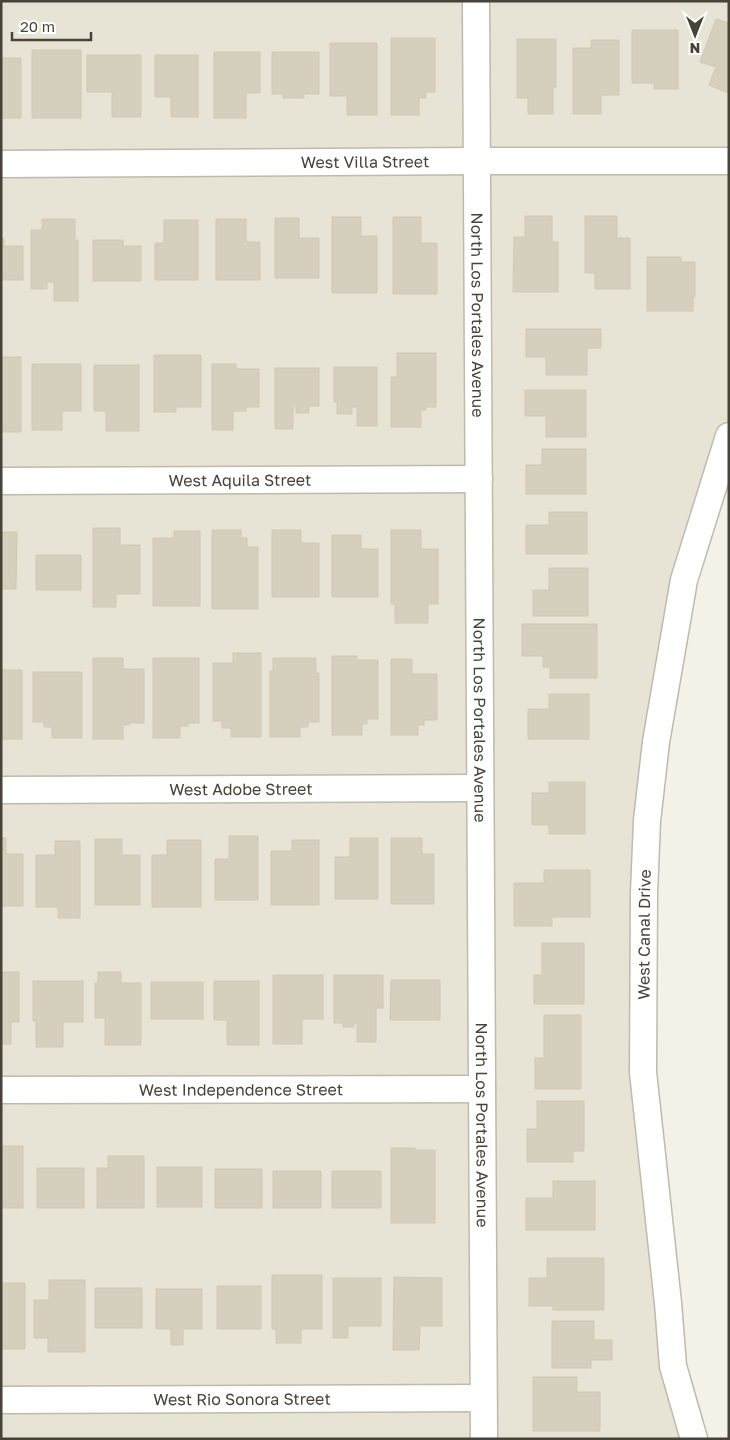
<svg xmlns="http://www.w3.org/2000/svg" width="730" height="1440" font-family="'Golos Text',sans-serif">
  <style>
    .residential { fill: #e7e4d6 }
    .building { fill: #d5cfbd; stroke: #d0c8b1 }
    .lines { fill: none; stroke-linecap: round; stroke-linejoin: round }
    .minor-casing { stroke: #bfbaaa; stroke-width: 29 }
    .minor { stroke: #fff; stroke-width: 26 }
    .labels { text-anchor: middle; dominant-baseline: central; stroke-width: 4; stroke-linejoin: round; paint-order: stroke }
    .street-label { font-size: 16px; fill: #474337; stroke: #fff }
  </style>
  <rect width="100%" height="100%" fill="#f4f2e8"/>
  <!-- residential -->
  <path class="residential" d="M1,1H729V436L656,742L643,1002L694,1439H1Z"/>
  <!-- building -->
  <path class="building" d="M716,19L729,23V93L709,85L716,67L700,62Z
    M632,30H678V89H654V83H632Z
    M391,38H435V92H426V98H419V115H391Z
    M517,39H556V87H553V114H528V98H517Z
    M591,40H619V95H601V114H573V48H591Z
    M330,43H377V115H347V96H330Z
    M32,50H81V118H32Z
    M214,52H260V93H246V118H214Z
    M272,52H319V94H304V98H283V94H272Z
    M87,55H141V117H112V92H87Z
    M155,55H198V117H171V97H155Z
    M1,58H21V118H1Z
    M525,216H552V242H558V292H513L514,237H525Z
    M585,216H617V238H630V289H595V273H585Z
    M332,217H361V236H377V293H332Z
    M393,217H421V243H437V294H393Z
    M275,218H299V238H319V278H275Z
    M42,219H75V240H78V301H54V282H47V289H31V230H42Z
    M216,219H246V242H260V280H216Z
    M164,220H198V280H155V243H164Z
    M1,239H4V246H23V280H1Z
    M93,240H123V246H141V281H93Z
    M647,257H681V262H695V297H693V311H647Z
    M526,329H601V348H587V375H546V357H526Z
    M397,353H436V407H426V410H421V427H391V377H397Z
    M154,355H201V407H176V412H154Z
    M1,357H21V432H1Z
    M32,364H81V411H62V430H32Z
    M212,364H236V369H259V407H246V411H233V430H212Z
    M94,365H139V431H106V411H94Z
    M334,367H377V426H357V407H352V414H337V402H334Z
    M275,368H319V406H309V413H296V406H293V429H275Z
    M525,390H586V437H546V416H525Z
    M542,449H586V494H526V465H542Z
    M549,512H587V554H526V525H549Z
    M93,528H120V545H140V594H116V607H93Z
    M212,530H241V538H247V547H258V609H212Z
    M272,530H301V543H319V597H272Z
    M391,530H421V549H438V604H428V623H395V604H391Z
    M174,531H200V606H153V538H174Z
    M1,532H17L16,589H1Z
    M332,535H361V549H378V597H332Z
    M36,555H81V590H36Z
    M549,568H588V616H533V590H549Z
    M522,624H597V678H550V667H543V656H522Z
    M233,653H261V737H231V728H222V721H213V663H233Z
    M332,656H357V660H378V719H367V724H362V735H332Z
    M93,658H123V669H144V723H129V725H123V739H93Z
    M153,658H199V723H188V726H180V738H153Z
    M273,658H316V673H319V722H308V727H300V737H270V671H273Z
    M391,659H412V674H437V720H424V725H418V735H391Z
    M1,670H22V739H1Z
    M33,672H82V738H52V727H44V722H33Z
    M549,694H589V739H528V709H549Z
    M549,782H585V834H549V825H532V793H549Z
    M229,836H258V900H215V859H229Z
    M1,838H6V854H23V906H1Z
    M350,838H378V899H335V857H350Z
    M391,838H422V854H434V904H391Z
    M95,839H122V855H140V905H95Z
    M167,840H201V907H152V855H167Z
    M292,840H319V905H271V851H292Z
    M55,841H80V918H58V907H36V855H55Z
    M544,870H590V917H552V926H514V883H544Z
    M542,943H584V1004H534V975H542Z
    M1,972H19V1022H11V1044H1Z
    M98,972H121V983H141V1045H105V1018H95V983H98Z
    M273,975H323V1019H302V1044H273Z
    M334,975H383V1008H376V1042H357V1023H354V1027H343V1023H334Z
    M391,980H440V1020H390Z
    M33,981H83V1022H63V1047H36V1021H33Z
    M214,981H259V1045H227V1020H214Z
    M151,982H203V1019H151Z
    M544,1015H581V1089H535V1058H544Z
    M537,1101H584V1151H573V1162H527V1129H537Z
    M1,1146H23V1208H1Z
    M391,1148H415V1150H435V1223H391Z
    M108,1156H144V1208H97V1168H108Z
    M157,1167H202V1207H157Z
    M37,1168H84V1208H37Z
    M215,1169H262V1208H215Z
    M273,1171H321V1208H273Z
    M332,1171H381V1208H332Z
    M553,1181H595V1230H526V1198H553Z
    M547,1258H604V1310H553V1306H529V1278H547Z
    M272,1275H322V1329H301V1343H276V1329H272Z
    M394,1277L442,1278V1326H420L419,1350H393Z
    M333,1278H381V1326H348V1338H333Z
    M49,1280H85V1352H48V1338H34V1300H49Z
    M1,1283H25V1349H1Z
    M217,1286H261V1329H217Z
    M95,1288H142V1328H95Z
    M156,1289H202V1329H183V1345H171V1329H156Z
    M552,1321H594V1340H612V1360H591V1368H552Z
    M533,1377H577V1392H600V1431H533Z"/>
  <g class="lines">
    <!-- minor casing -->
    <g class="minor-casing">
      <g id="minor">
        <path id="s1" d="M476,1L484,1439"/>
        <path id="s2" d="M1,164L477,161H729"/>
        <path id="s3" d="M1,481L479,479"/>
        <path id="s4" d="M1,790L480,788"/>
        <path id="s5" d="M1,1090L482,1089"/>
        <path id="s6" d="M1,1400L483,1398"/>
        <path id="s7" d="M694,1439L673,1366L668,1303L643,1072L644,893L647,821L656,742L684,580L729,436"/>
      </g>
    </g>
    <!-- minor -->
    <use href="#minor" class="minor"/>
  </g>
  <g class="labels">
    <!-- street labels -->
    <g class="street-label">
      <text stroke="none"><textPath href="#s2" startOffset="364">West Villa Street</textPath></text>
      <text stroke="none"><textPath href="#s1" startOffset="314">North Los Portales Avenue</textPath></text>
      <text stroke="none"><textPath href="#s3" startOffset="239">West Aquila Street</textPath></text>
      <text stroke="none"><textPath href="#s1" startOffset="719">North Los Portales Avenue</textPath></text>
      <text stroke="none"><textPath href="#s4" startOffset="240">West Adobe Street</textPath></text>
      <text stroke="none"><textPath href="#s7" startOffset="509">West Canal Drive</textPath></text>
      <text stroke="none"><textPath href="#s5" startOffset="240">West Independence Street</textPath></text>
      <text stroke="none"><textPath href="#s1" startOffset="1124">North Los Portales Avenue</textPath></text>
      <text stroke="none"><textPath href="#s6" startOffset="241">West Rio Sonora Street</textPath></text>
    </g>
  </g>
  <!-- border -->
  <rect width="730" height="1440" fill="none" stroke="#474337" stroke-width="5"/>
  <!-- north arrow -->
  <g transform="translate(695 35) rotate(180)" stroke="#ffffff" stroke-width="4" paint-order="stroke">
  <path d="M0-4L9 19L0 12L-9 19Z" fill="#474337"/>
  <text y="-8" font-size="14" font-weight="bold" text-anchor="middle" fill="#474337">N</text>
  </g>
  <!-- scale -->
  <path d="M12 32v8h79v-8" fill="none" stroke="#474337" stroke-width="2.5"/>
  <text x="20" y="32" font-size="15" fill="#474337" stroke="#ffffff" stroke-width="4" paint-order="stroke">20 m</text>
</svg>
